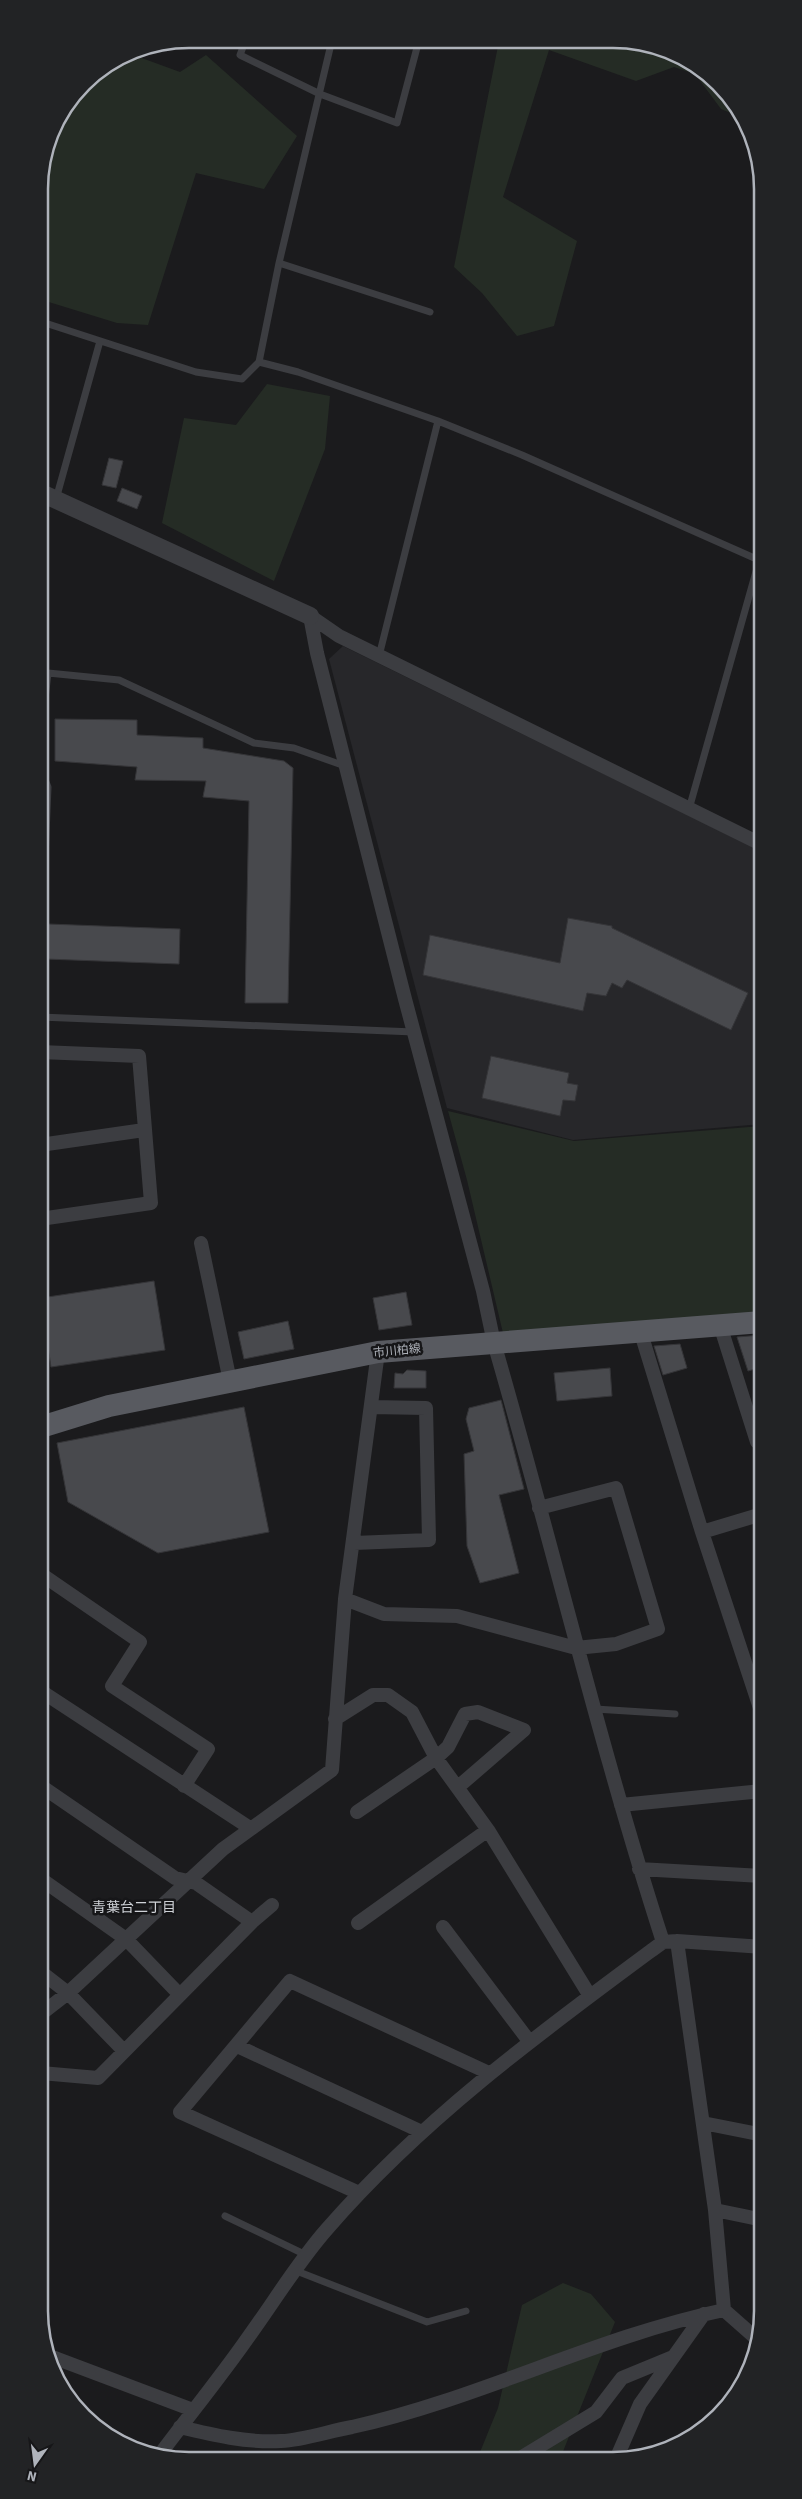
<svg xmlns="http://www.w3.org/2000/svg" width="802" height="2499" font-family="'Source Sans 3','Noto Sans JP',sans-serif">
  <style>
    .built { fill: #27272a }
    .green { fill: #252c25 }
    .building { fill: #48494d; stroke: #353538 }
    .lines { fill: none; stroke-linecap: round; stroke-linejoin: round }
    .service { stroke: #3c3d41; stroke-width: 7 }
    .minor { stroke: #3c3d41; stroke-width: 14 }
    .tertiary { stroke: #3c3d41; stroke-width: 18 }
    .primary { stroke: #585a60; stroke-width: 22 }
    .labels { text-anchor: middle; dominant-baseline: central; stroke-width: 5; stroke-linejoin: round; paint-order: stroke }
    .street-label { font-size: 12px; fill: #afb3bb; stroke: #161618 }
    .neighbourhood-label { font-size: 14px; fill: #cfd2d7; stroke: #161618 }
    .rim { fill: none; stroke: #afb3bb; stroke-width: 2.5 }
  </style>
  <rect width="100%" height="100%" fill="#1b1b1d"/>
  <!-- built -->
  <path class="built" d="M343,646L761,851L762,1124L573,1140L447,1108L329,659Z"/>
  <!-- green -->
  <path class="green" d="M499,41L643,42L688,59L719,83L745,119L721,109L695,74L674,67L636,81L549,50L503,197L577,241L554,326L517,336L482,293L454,267Z
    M128,53L180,72L206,55L297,136L264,189L196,173L148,325L117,323L39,299V179L50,131L83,83Z
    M267,384L330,396L325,449L274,581L162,523L184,418L236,425Z
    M448,1111L574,1141L762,1126V1312L503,1333L467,1180Z
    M563,2283L591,2294L615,2322L562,2454L563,2457H478L498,2408L522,2305Z"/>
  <!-- building -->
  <path class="building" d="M109,458L123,461L116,488L102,485Z
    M122,488L142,496L137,509L117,501Z
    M55,719L137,720V735L203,738V748L284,761L293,768L288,1003H245L249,801L203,797L206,781L135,780L137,767L55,761Z
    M568,918L612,926V928L748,993L731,1030L627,980L622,988L612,983L606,996L587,993L583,1011L423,975L430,935L560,963Z
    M48,924L180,929L179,964L46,959Z
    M491,1056L569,1073L567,1083L578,1085L575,1101L563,1100L560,1116L482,1098Z
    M154,1281L165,1350L51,1367L41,1298Z
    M406,1292L412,1325L379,1330L373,1298Z
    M288,1321L294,1349L244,1359L238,1332Z
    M762,1335V1367L748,1371L737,1337Z
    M680,1344L687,1368L663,1375L654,1346Z
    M610,1368L612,1396L557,1401L554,1373Z
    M407,1370L426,1371V1388H394L395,1373L403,1374Z
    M501,1400L524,1489L499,1495L519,1573L480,1583L467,1546L464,1454L474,1451L466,1419L469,1408Z
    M244,1407L269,1532L158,1553L68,1502L57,1443Z"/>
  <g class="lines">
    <!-- service -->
    <path class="service" d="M246,39L240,55L320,94L397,123L419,40
      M279,263L430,312
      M39,321L196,372L242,379L259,362L298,372L438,421L522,455L761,561
      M259,362L279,263L332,40
      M56,499L100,341
      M379,656L438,421
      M40,742L48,673L119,680L254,743L294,748L345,766
      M40,767L48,787L40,978
      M689,809L759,561
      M40,1017L414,1032
      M595,1709L675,1714
      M225,2216L306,2255
      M294,2270L427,2322L466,2311"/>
    <!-- minor -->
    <path class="minor" d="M310,616L317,653L405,999L483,1291L494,1343C552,1542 599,1744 663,1942
      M310,616L339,636L761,844
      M40,1052L139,1056L151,1203L40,1219
      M40,1145L144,1130
      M201,1243L230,1381
      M720,1325L757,1442
      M640,1330L702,1532L762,1714
      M702,1532L762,1514
      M354,1543L429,1540L426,1408L371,1407
      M41,1574L140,1642L112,1686L208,1749L184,1786
      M345,1599L384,1614L457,1616L576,1648L616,1644L658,1629L616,1488L539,1508
      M41,1691L250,1828
      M335,1719L373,1695H388L412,1712L436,1758L488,1830L590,1996
      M41,1786L175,1878L196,1883L252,1922
      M621,1805L762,1791
      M357,1812L436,1758L448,1747L465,1714L478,1712L524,1730L458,1787
      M639,1869L762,1876
      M41,1879L126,1939L180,1995
      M358,1923L488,1830
      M443,1927L529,2041
      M677,1941L715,2210L724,2310L758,2340
      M41,1972L68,1993L123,2050
      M41,2014L68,1993L223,1849L332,1770L345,1599L378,1352
      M237,2046L422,2132
      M41,2073L98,2078L252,1922L272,1905
      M703,2123L763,2135
      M359,2193L180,2112L290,1981L489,2073
      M715,2210L763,2220
      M47,2355L193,2410
      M180,2427C213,2435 247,2443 281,2441C304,2440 329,2431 352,2427C479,2399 596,2337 724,2310
      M158,2457C187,2418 219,2379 247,2339C274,2302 297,2263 327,2229C424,2117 544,2030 663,1942L677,1941L763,1947
      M522,2457L596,2412L622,2378L673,2357
      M617,2457L640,2404L704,2314"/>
    <!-- tertiary -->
    <path class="tertiary" d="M39,492L310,616"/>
    <!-- primary -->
    <path class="primary" d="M41,1427L109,1406L378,1352L762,1322"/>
  </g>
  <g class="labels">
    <!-- street labels -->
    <g class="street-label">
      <text transform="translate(397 1351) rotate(-6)">市川柏線</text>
    </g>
    <!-- neighbourhood labels -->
    <g class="neighbourhood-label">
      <text x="134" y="1908">青葉台二丁目</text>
    </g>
  </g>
  <!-- crop -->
  <path d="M0 0H802V2499H0ZM189 48H613A141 141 0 0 1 754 189V2311A141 141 0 0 1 613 2452H189A141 141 0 0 1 48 2311V189A141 141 0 0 1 189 48Z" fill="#222325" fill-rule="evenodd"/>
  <path class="rim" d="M189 48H613A141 141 0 0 1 754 189V2311A141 141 0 0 1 613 2452H189A141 141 0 0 1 48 2311V189A141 141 0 0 1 189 48Z"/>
  <!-- north arrow -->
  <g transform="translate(35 2464) rotate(194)" stroke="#161618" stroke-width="4" paint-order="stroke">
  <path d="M0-4L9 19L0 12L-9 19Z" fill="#afb3bb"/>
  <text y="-8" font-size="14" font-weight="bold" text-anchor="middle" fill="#afb3bb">N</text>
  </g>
</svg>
